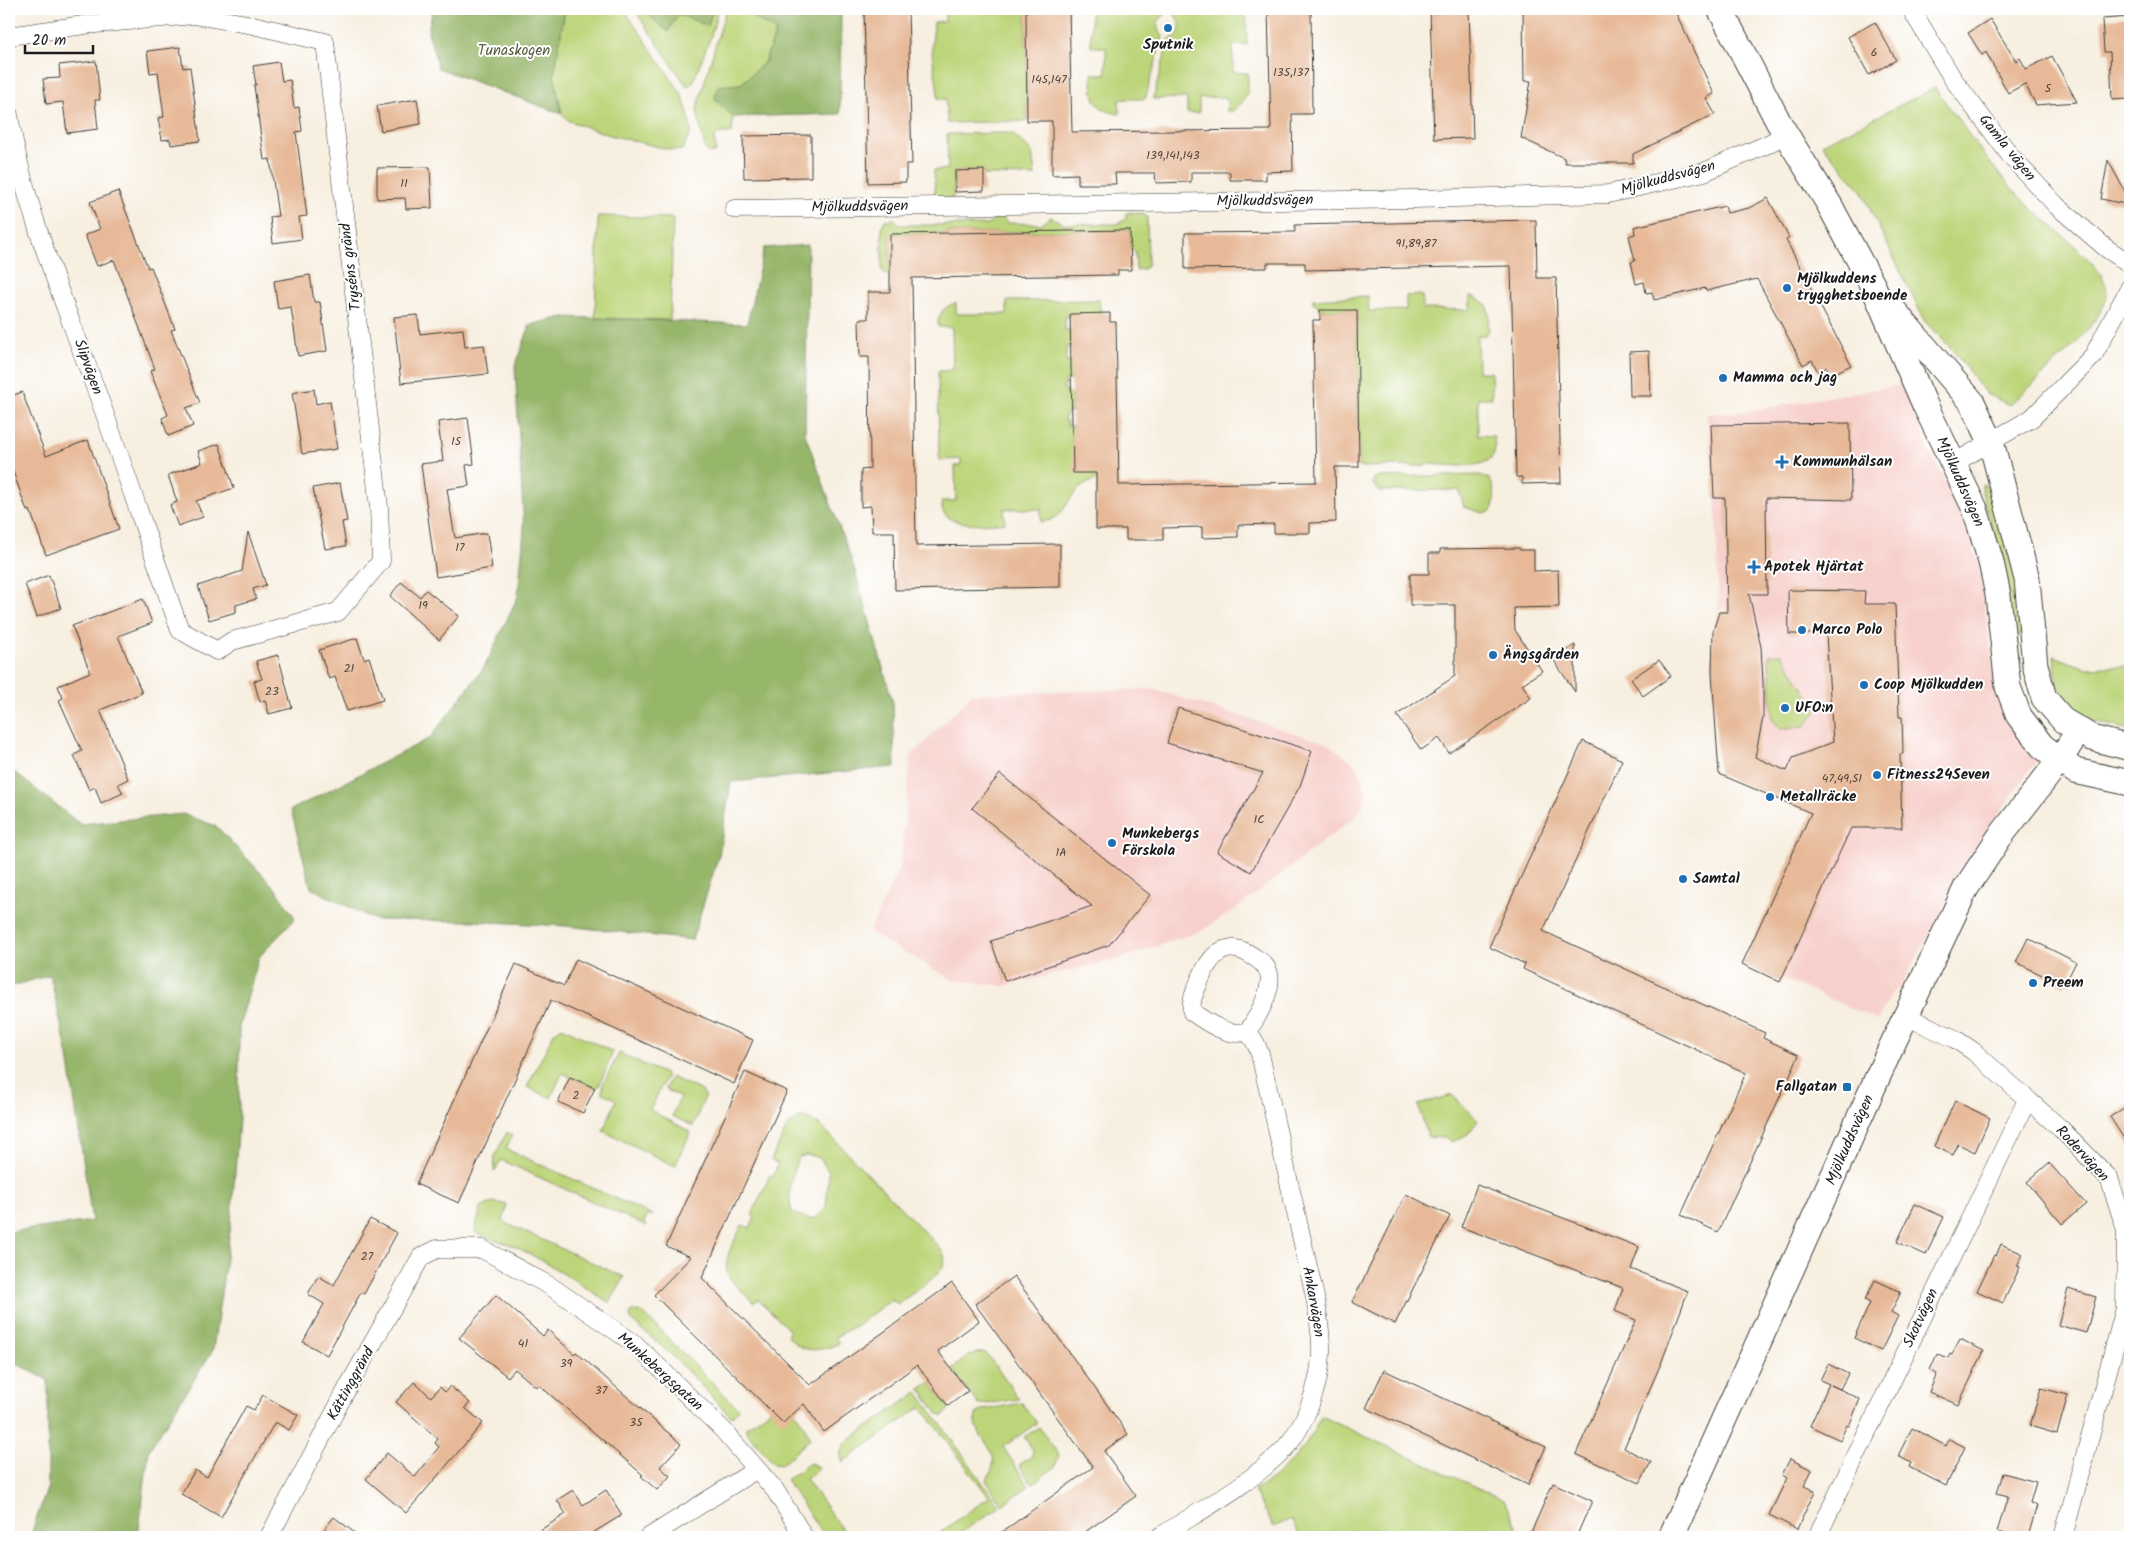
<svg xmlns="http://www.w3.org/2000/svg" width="2139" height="1546" font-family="Kalam,sans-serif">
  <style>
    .built { fill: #f7d0cb }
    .green { fill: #bdd57a; stroke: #6c784b; fill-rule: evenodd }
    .forest { fill: #96b66a; stroke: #596943 }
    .building { fill: #e7b998 }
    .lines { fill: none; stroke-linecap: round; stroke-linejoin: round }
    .street-casing { stroke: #3d3c39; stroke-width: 19 }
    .secondary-casing { stroke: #3d3c39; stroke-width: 27 }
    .street { stroke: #fff; stroke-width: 18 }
    .secondary { stroke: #fff; stroke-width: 25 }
    .poi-dot { fill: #1f6fb2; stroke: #fff; stroke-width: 2 }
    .labels { text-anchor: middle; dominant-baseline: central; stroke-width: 4; stroke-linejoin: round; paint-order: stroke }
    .number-label { font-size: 12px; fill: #4f433b }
    .poi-label { font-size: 15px; font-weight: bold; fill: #1c1c1c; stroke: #fff; text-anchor: start }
    .park-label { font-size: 15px; fill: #545d3d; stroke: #fff }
    .street-label { font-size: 15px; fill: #1c1c1c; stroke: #fff }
  </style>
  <rect width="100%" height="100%" fill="#fff"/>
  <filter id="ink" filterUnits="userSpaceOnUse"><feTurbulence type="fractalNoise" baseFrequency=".02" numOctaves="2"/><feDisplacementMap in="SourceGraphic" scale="10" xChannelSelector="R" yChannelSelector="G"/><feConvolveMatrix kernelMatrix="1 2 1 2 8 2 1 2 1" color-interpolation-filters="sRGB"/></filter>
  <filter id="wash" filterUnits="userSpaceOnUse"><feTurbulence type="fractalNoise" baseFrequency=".0096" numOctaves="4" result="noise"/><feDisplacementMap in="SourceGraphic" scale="20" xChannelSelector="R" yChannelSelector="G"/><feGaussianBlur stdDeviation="1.12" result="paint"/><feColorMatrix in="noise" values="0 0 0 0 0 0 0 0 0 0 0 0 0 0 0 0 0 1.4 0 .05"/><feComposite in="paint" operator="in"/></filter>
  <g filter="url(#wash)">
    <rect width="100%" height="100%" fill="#f7efe0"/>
    <!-- built -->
    <path class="built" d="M1904,384L1929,451L1949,487L1978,560L1997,694L2039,757L1981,838L1903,982L1891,994L1878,1020L1749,964L1813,816L1726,769L1727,607L1718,611L1717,523L1707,414L1743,412Z
      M1152,689L1326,743L1349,759L1362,775L1366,794L1362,807L1352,819L1236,909L1201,931L1122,958L1004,986L953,980L869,932L900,867L911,756L972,694Z"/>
    <!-- green -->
    <path class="green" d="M565,9H624L681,93L688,113L691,133L682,150H671L610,135L569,121L562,114L554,75Z
      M634,9H718L711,36L693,82L689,86L686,85Z
      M726,9H746V12L776,32L764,63L741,84L715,99L733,117L732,133H720L714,138L716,152L710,154L705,148L700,126L697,108Z
      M945,9H1026L1027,121L947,123L946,99H938C938,80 932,64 932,46C932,38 934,30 934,22L945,21Z
      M1091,9H1166L1165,15C1156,20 1155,29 1163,36L1145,99H1119L1120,114C1093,110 1092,98 1092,74H1106V47H1091Z
      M1174,9H1246L1247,45H1233V72L1248,73C1248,94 1249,97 1233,111H1227L1226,97L1199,98V113H1187V98L1153,99L1169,39L1176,37C1183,27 1180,22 1174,14Z
      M1935,88C1961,123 1985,159 2014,191C2031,209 2052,225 2070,242C2085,256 2106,272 2107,294C2108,320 2031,386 2010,405L1986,394L1952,349L1925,322L1861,190L1822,144Z
      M1004,133L1013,134L1032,152L1035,176L984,175V170L955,171L953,197L952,199L941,200L935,194L934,170L948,169L947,134Z
      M1131,212L1143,214L1147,217L1148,264L1144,269L1136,270L1135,251L1131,250L1130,230L890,234V273L885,274L882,270V226L885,220L894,219L900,225H988L997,217L1003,218L1007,223L1041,224L1051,217L1064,224H1117L1126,219V213Z
      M598,216L673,218L670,320L595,318Z
      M1422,295L1423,309L1470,310V296L1475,297L1487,305L1490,320L1488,322L1489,330L1485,335L1477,336L1478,372H1491L1492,398H1478V435L1494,436C1494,442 1496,450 1493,455C1484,472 1442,464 1426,464L1425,466L1359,467L1357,310H1320L1319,306L1313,302V299L1368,296L1369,311L1406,310V296Z
      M1099,300L1101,314L1065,317V330H1071V347H1066V362H1071L1072,380H1066V385H1064L1063,388L1066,389L1067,394H1072V412H1067L1064,421H1067V426H1072L1098,473V479C1091,482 1084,484 1078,490C1064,503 1064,520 1041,522V509H1004L1005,523C988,523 937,530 942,501H956L955,466L961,465V459L939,460L938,371L953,370L952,327H938C937,315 944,306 956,303V314H1007V301Z
      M1479,475L1489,478C1495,488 1497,501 1491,511L1483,513L1464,507L1459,490L1379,491L1372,483L1374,478L1378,477Z
      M1982,484L1989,487L1994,495L2015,575L2022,635L2011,636L1997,547L1982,493Z
      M1782,654L1817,711L1805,726L1781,729L1772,719L1769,655Z
      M2054,656L2086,668L2130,666V730L2093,721L2069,706L2057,685Z
      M562,1027L613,1052L599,1086L595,1088L562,1073L551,1098L527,1087L554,1033Z
      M619,1053L667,1075L650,1110L691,1132L675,1166L603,1131L616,1101L614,1098L602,1093L603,1084Z
      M671,1077L702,1091L705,1097L693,1126L672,1116L680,1097L665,1089Z
      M1452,1095L1478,1120L1468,1134L1452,1142L1446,1138L1428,1137L1418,1105Z
      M801,1117L810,1119L822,1127L937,1245C942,1250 946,1256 944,1263C942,1276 908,1296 897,1304L892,1299L857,1325L835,1337L839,1343C829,1349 809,1353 799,1346C794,1343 790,1338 787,1335L790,1331L758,1299L754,1303C746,1295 735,1286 729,1277C720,1262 736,1239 742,1225L750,1228L755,1217L752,1215L770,1175L773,1176L778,1164L771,1160L788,1125ZM808,1155L820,1158L829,1172L826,1208L817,1218L808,1219L792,1212C787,1195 791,1172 799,1157Z
      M507,1132L512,1135L506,1149L652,1215L647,1216L644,1222L647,1225L646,1226L501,1160L494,1172L495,1156Z
      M494,1202L507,1205L503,1222L624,1277L610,1303L545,1262L514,1246L477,1234L475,1230L481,1208Z
      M633,1311L642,1312L739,1409L731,1417L678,1361L632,1321L630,1315Z
      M982,1352L987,1354L1019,1399L979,1405L952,1369L969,1355Z
      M930,1382L948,1406L949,1409L943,1416L937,1413L920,1389Z
      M918,1392L1000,1507L954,1537H934L989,1497L921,1407L843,1462C839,1454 841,1448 846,1442Z
      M1022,1403L1037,1423L1003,1447L1029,1486L1002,1505L986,1480C1009,1449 972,1442 976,1414L982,1410Z
      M777,1405L790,1406L803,1423L810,1439L781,1465L774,1464L746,1431V1427Z
      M1321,1416L1504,1500L1518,1531L1514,1537H1301L1291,1519L1274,1527L1254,1491C1284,1473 1307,1448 1321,1416Z
      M1039,1427L1059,1455L1055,1467L1032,1484L1019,1465L1032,1456L1033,1450L1024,1437Z
      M810,1463L819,1469L806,1479L848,1537H825L786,1480Z"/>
    <!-- forest -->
    <path class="forest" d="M433,9H565L554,75L562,114L438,68L428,31Z
      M642,9H713L708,26L678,14L668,32Z
      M746,9H841L840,114L733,117L715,99L718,86L741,84L764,63L776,32L746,12Z
      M808,245L805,434L854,567L893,703L895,767L731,782L719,855L692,940L566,926L472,921L375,920L311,888L291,810L430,738L485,666L518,596L524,530L515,366L530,325L563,317L747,324L764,248Z
      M9,768L80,824L183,814L216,826L276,889L295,918L259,957L239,1027V1120L231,1224L213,1350L149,1450L138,1537H30L48,1486V1380L9,1360V1232L92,1221L68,1056L50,975L9,987Z"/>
    <g id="blocks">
      <!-- building -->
      <path class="building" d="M864,9H908L912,164H906V182L868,183Z
        M1026,9H1069L1072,132L1271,130L1268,9H1311L1312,114H1292L1293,171L1266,172V180H1230V172H1191V182L1156,183L1155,173H1115L1116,184H1078V174L1052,175V121H1027Z
        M1430,9H1469L1473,138L1434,139Z
        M1523,9H1674L1714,94L1706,98L1715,114L1633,154V163H1565L1564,158L1521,138L1531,81H1524Z
        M2130,17V99L2112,100L2110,52H2104L2102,19Z
        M1990,19L2016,61L2020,58L2026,69L2052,56L2077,102L2036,105L2025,84L2008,93L1986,52L1982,55L1968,33Z
        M1875,22L1896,60L1869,75L1848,37Z
        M180,47L183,68L190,67L200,141L171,145L170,139L162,140L158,118L164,117L158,72L150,73L147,51Z
        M96,61L100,100H95L98,129L67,133L63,102L46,104L43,79L60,78L59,65Z
        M279,62L282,81L290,80L294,108L299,107L302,131L296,132L307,216L299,217L302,239L273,243L270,217L278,216L270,159L264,160L254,85H256L253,66Z
        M417,99L421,124L381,131L377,106Z
        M811,135V177L744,178L743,136Z
        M2108,160L2130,201V205L2101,199Z
        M430,167L432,208L406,209L405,198L377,199V168Z
        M984,170V191L955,192V171Z
        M118,191L148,268L151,267L175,329L171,330L200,403L186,408L193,426L168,436L162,418L168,415L150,371L155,369L114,260L97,266L85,235L100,229L90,202Z
        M1768,198L1789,238L1786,240L1851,365L1831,375L1827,367L1818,372L1812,360L1803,365L1757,279L1706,291L1705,288L1654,300L1652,292L1646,293L1644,282L1636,284L1631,262L1635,261L1629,236L1635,234L1634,227L1725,206L1727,213L1749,208Z
        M1536,220L1537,278H1556L1561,483L1522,484V477H1516L1511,266L1305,270V263H1267V268L1185,269V233L1295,232V225Z
        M1130,230L1131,270H1118V275L912,278L916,546L1060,544V587L895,590L894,532H872L871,506L861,507V470L870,469L869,357H860L859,319H868V292H890V234Z
        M310,275L314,302H320L327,351L298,356L291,307L278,309L274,281Z
        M1320,310H1357L1359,467H1335L1336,522L1310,523V533H1274V524L1238,525V537L1202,538V527L1163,528V540H1126V529H1096V473H1073L1070,314L1110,313V322H1116L1119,485L1316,482L1313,320H1320Z
        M418,315L420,334L463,329L465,347L484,345L488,374L401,383L394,317Z
        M1649,351L1651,396H1630L1629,352Z
        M314,389L316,404L330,401L337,449L302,454L292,393Z
        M22,392L46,456L88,440L119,529L46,555L30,510L27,511L9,460V397Z
        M468,418L474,464L466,465L469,486L447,489L455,538L487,533L492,568L436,577L421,464L443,461L438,422Z
        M1850,423L1851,500L1766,498L1767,594H1749L1761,647L1763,682V718L1755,757L1787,771L1793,758L1833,742L1826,634H1789L1788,590L1865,591L1864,604H1895L1899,717H1902L1903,754H1900L1902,828H1851L1780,982L1742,964L1811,813L1719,774L1712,673L1713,631L1719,612H1727L1725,498H1714L1711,425Z
        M219,444L234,488L196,501L203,517L178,526L170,505L177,502L168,475L202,463L198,451Z
        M340,483L347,521L342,522L346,546L325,549L313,488Z
        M248,532L266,585L253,589L256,599L236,605V612L209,620L198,586L242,571Z
        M1519,548L1520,550H1534V571L1558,570L1559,607L1514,608L1515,630L1542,671L1522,684L1531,698L1449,753L1439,738L1421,750L1397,715L1455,676V605H1410V574H1429V553H1440V549Z
        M49,575L61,608L37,617L25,584Z
        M401,582L420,597L426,590L459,616L439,640L390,596Z
        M143,599L152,623L118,636L142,693L100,710L128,779L118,784L123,793L101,803L95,787L89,790L74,755L82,751L59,700L63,698L58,686L90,672L72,626Z
        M357,638L364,659L369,657L383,700L347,711L335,677L329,679L319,650Z
        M1575,645V692L1553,659Z
        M278,655L292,708L269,714L265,700L260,702L254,681L262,679L256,661Z
        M1659,660L1671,676L1643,696L1631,679Z
        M1178,708L1312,751L1300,786L1251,872L1217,852L1263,773L1167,743Z
        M1583,741L1622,760L1543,931L1765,1033L1763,1038L1799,1055L1718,1232L1681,1215L1746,1073L1523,969L1525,964L1489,947Z
        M1000,774L1150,895L1109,945L1005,981L991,941L1092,906L972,808Z
        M2028,938L2076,962L2064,986L2016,962Z
        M576,959L753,1040L734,1084L551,1000L459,1203L416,1184L516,964L564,986Z
        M745,1072L787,1091L702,1278L810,1385L952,1283L979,1321L938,1351L968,1391L948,1406L917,1365L824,1432L804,1404L783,1423L654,1295L691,1257L666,1246Z
        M570,1077L595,1088L583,1113L558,1102Z
        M1955,1101L1990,1118L1975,1152L1958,1144L1953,1155L1934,1146Z
        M2130,1104V1148L2110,1117Z
        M2049,1163L2086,1204L2062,1224L2027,1182Z
        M1477,1185L1639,1247L1631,1269L1688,1291L1662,1361L1624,1448L1651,1462L1640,1483L1576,1454L1636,1320L1615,1311L1623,1288L1461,1227Z
        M1406,1194L1450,1216L1395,1324L1352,1302Z
        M1915,1204L1944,1217L1926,1255L1897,1242Z
        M370,1219L397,1233L364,1294L361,1292L327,1355L303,1342L324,1304L308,1294L318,1276L334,1285Z
        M2001,1244L2023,1254L2017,1266L2020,1267L2003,1303L1977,1291L1994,1255L1996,1256Z
        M1014,1276L1128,1434L1104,1451L1136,1496L1078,1537H995L1093,1467L975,1304Z
        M1875,1280L1901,1292L1891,1312L1898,1316L1881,1351L1854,1338L1870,1303L1865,1300Z
        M2068,1289L2096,1297L2086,1333L2058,1325Z
        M496,1295L543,1336L548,1330L574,1354L576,1352L681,1444L660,1467L670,1476L657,1490L641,1476L643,1475L539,1385L536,1387L515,1369L508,1377L459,1338Z
        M1960,1339L1984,1351L1958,1405L1929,1392L1937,1374L1930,1370L1937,1354L1948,1358L1950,1353L1952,1354Z
        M1828,1364L1848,1374L1840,1389L1831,1385L1860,1399L1849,1426L1847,1425L1840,1440L1810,1426L1829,1384L1820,1380Z
        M1384,1370L1546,1447L1528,1485L1366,1408Z
        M414,1382L431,1397L440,1387L445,1392L450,1386L470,1403L465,1408L483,1423L406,1513L366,1479L387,1453L415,1477L439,1447L435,1443L438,1439L396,1402Z
        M2041,1388L2068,1395L2057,1434L2030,1426Z
        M263,1395L298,1415L289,1430L275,1422L221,1517L181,1494L195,1470L207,1477L246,1406L254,1410Z
        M1912,1428L1946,1446L1949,1439L1965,1447L1946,1486L1909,1467L1911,1463L1898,1456Z
        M1790,1459L1812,1470L1804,1486L1815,1491L1797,1529L1769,1515L1787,1478L1782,1475Z
        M2003,1473L2036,1482L2030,1503L2037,1505L2028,1537H2016L1997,1532L2008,1496L1997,1493Z
        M1553,1483L1592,1501L1576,1537H1529Z
        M573,1490L583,1505L606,1490L622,1515L586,1537H529L566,1514L557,1500Z
        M334,1517L360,1537H318Z"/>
    </g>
  </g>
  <g filter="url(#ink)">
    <use href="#blocks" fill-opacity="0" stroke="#3d3c39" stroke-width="1"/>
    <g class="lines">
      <!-- street casing -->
      <g class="street-casing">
        <path id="street" d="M1911,9L1953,79L2013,159L2057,206L2106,248L2130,264
          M9,36L84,25L194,15L253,25L325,42L379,507L381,561L338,612L232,641L217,651L180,630C150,546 123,462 92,379C61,293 24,206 9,115
          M734,209L1414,199L1608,194L1704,172L1768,144L1786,134
          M1954,463L2032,418L2093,356L2130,287
          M1906,1016L1955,1039L1973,1051L2061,1129L2109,1178L2126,1230L2125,1308L2063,1537
          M269,1537L348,1387L421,1257L437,1249H482L550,1286L635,1344L723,1430L775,1490L804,1537
          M649,1537L757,1469
          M1159,1537C1201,1510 1249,1485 1284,1449C1305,1427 1320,1384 1321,1354C1322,1335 1318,1316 1315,1297L1260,1054L1256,1044L1248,1031C1257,1018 1273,990 1269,974C1267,965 1260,961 1254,957C1225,937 1210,955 1199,982C1195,992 1190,1001 1192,1012C1206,1022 1231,1039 1248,1031
          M1817,1537L2027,1100"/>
      </g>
      <!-- secondary casing -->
      <g class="secondary-casing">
        <path id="secondary" d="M1720,9L1779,123L1829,204L1873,286L1925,405L1975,509L1991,562L1998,595L2008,687L2019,716L2042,746L2075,771L2130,783
          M1889,305L1972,402L1991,442L2027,579L2035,665L2044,698L2064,721L2079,730L2092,738L2130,748
          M1671,1537L1888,1054L1966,888L1999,838L2059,761L2079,730"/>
      </g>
      <!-- street -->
      <use href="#street" class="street"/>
      <!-- secondary -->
      <use href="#secondary" class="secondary"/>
    </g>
  </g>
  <!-- markers -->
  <g class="poi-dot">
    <circle cx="1168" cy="28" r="5"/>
    <circle cx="1787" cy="288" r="5"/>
    <circle cx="1723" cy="378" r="5"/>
    <path d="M1779.5 454.5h5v5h5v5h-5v5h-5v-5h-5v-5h5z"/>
    <path d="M1751.5 559.5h5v5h5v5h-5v5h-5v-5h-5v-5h5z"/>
    <circle cx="1802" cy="630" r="5"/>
    <circle cx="1493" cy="655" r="5"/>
    <circle cx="1864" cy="685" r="5"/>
    <circle cx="1785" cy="708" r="5"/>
    <circle cx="1877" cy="775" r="5"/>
    <circle cx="1770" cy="797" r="5"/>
    <circle cx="1112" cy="843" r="5"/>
    <circle cx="1683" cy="879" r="5"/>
    <circle cx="2033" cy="983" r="5"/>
    <rect x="1842" y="1082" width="10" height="10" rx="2.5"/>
  </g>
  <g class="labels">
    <!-- number labels -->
    <g class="number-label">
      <text x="1874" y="52">6</text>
      <text x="1291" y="72">135,137</text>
      <text x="1049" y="79">145,147</text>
      <text x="2048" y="88">5</text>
      <text x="1173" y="155">139,141,143</text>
      <text x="404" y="183">11</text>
      <text x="1416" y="243">91,89,87</text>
      <text x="456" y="441">15</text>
      <text x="460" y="547">17</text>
      <text x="423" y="605">19</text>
      <text x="349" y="668">21</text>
      <text x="272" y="691">23</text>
      <text x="1842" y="778">47,49,51</text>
      <text x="1259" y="819">1C</text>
      <text x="1061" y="852">1A</text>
      <text x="576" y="1095">2</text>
      <text x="367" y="1256">27</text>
      <text x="523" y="1343">41</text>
      <text x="566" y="1363">39</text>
      <text x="601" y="1390">37</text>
      <text x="636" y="1422">35</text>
    </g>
    <!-- poi labels -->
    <g class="poi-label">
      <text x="1168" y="45" text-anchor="middle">Sputnik</text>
      <text x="1797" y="279">Mjölkuddens<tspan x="1797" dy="17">trygghetsboende</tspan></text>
      <text x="1733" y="378">Mamma och jag</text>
      <text x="1793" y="462">Kommunhälsan</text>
      <text x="1764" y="567">Apotek Hjärtat</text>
      <text x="1812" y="630">Marco Polo</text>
      <text x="1503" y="655">Ängsgården</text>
      <text x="1874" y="685">Coop Mjölkudden</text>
      <text x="1795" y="708">UFO:n</text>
      <text x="1887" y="775">Fitness24Seven</text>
      <text x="1780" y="797">Metallräcke</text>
      <text x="1122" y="834">Munkebergs<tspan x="1122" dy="17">Förskola</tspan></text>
      <text x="1693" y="879">Samtal</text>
      <text x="2043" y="983">Preem</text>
      <text x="1837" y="1087" text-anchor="end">Fallgatan</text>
    </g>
    <!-- park labels -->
    <g class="park-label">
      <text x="514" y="51">Tunaskogen</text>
    </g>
    <!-- street labels -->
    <g class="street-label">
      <text transform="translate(2007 148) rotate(51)">Gamla vägen</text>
      <text transform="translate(1668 178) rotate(-15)">Mjölkuddsvägen</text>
      <text transform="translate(1265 201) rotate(-1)">Mjölkuddsvägen</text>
      <text transform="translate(860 207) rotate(-1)">Mjölkuddsvägen</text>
      <text transform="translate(351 267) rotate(-97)">Tryséns gränd</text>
      <text transform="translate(88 367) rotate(70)">Slipvägen</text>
      <text transform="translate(1960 482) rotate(66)">Mjölkuddsvägen</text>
      <text transform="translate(1850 1140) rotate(-66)">Mjölkuddsvägen</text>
      <text transform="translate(2082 1154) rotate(47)">Rodervägen</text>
      <text transform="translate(1313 1302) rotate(80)">Ankarvägen</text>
      <text transform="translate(1921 1318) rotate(-65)">Skotvägen</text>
      <text transform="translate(660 1372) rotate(42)">Munkebergsgatan</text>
      <text transform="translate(351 1384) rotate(-61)">Kättinggränd</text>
    </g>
  </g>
  <!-- margin -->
  <rect width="2139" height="1546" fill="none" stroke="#fff" stroke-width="30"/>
  <!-- scale -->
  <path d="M25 45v8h68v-8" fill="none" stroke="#1c1c1c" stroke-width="2.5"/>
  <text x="32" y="45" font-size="15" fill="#1c1c1c" stroke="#ffffff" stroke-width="4" paint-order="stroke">20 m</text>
</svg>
